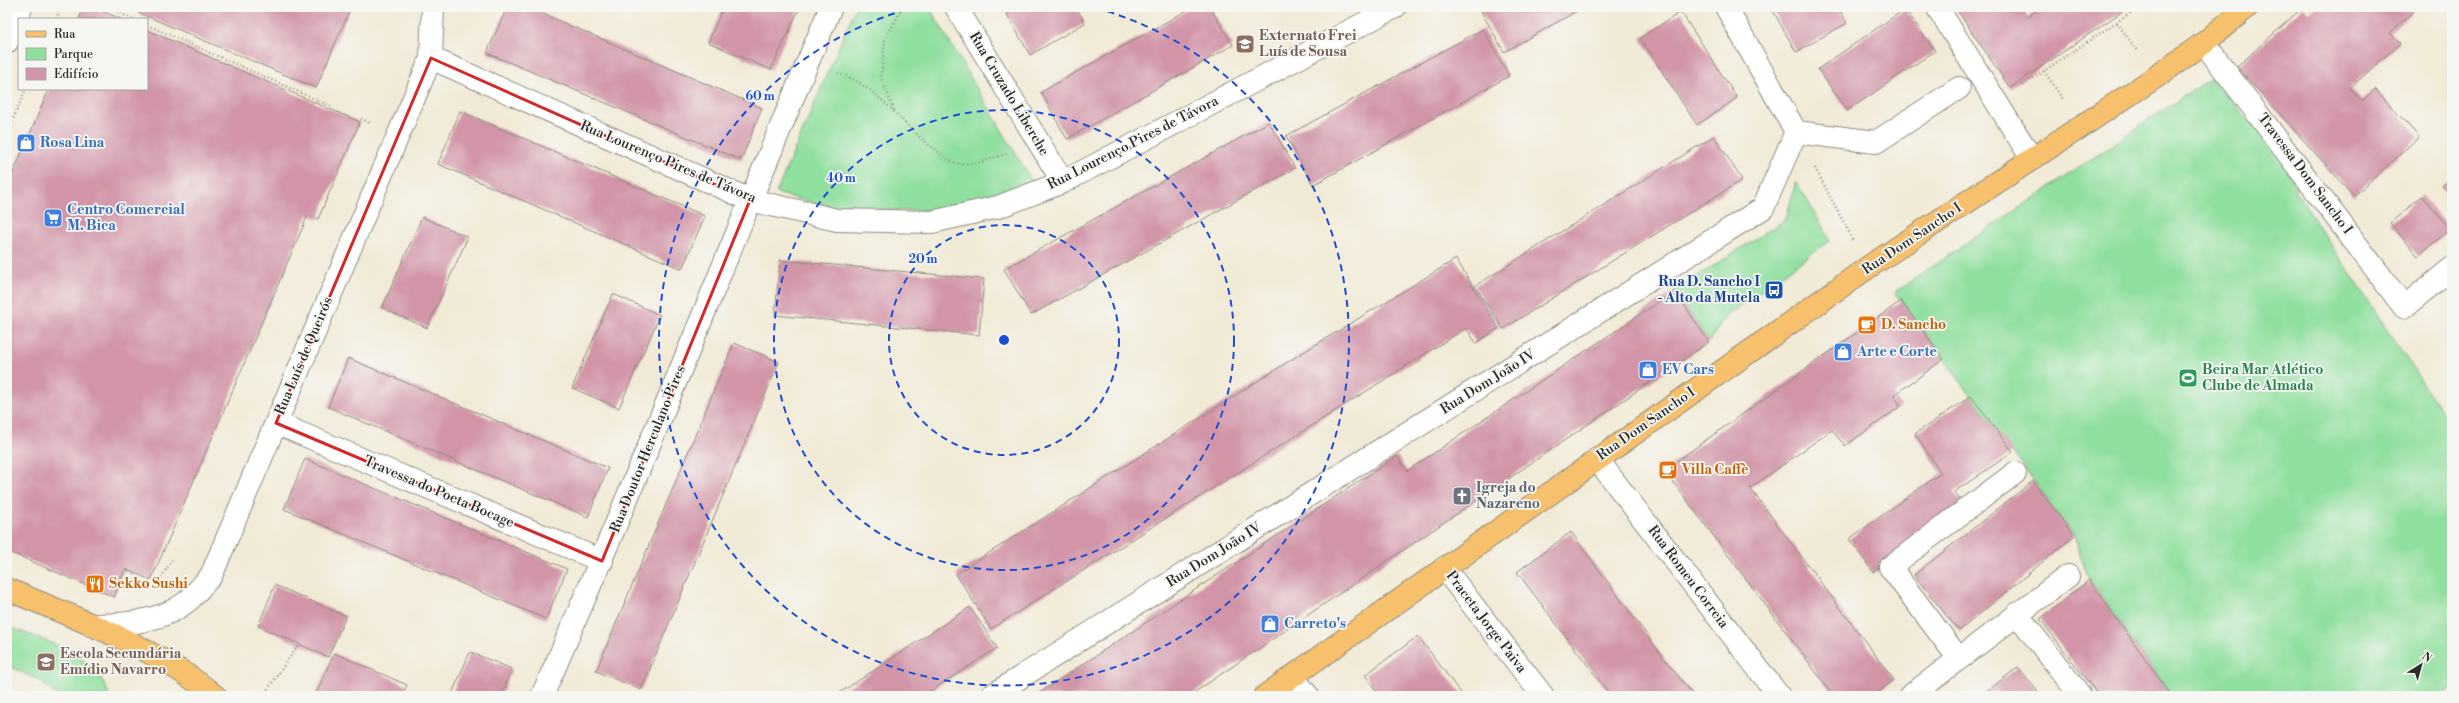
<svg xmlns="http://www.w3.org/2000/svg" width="2459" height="703" font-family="'Libre Bodoni',serif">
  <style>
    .green { fill: #8fdf9e; stroke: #5d8564 }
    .building { fill: #d195a7 }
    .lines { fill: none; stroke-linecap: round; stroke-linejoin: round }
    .minor-casing { stroke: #8e8a80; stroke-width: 24 }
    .major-casing { stroke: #8e8a80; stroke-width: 24 }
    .path { stroke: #8e8a80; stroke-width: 2.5; stroke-dasharray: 1 3; stroke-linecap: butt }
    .minor { stroke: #fff; stroke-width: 22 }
    .major { stroke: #f7c06c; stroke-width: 22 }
    .marked { fill: none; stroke: #d62828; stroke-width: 3; stroke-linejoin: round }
    .ring { fill: none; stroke: #1d4ed8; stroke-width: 2; stroke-dasharray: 7 5 }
    .labels { text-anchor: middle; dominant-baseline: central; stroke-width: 3.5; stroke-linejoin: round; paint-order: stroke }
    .education-label { font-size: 14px; font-weight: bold; fill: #785e54; stroke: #f6f6f2; text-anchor: start }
    .street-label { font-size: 14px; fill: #2b2b2b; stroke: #f6f6f2 }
    .shop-label { font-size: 14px; font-weight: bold; fill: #366cbe; stroke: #f6f6f2; text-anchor: start }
    .transit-label { font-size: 14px; font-weight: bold; fill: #164399; stroke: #f6f6f2; text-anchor: end }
    .food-label { font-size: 14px; font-weight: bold; fill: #c56008; stroke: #f6f6f2; text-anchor: start }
    .leisure-label { font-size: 14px; font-weight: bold; fill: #27864d; stroke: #f6f6f2; text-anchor: start }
    .worship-label { font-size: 14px; font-weight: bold; fill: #5b616d; stroke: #f6f6f2; text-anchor: start }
    .centre { fill: #1d4ed8; stroke: #f6f6f2; stroke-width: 2 }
    .ring-label { font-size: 12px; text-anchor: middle; font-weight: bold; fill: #1d4ed8; stroke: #f6f6f2; stroke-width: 3.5; stroke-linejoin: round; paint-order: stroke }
  </style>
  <rect width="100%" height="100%" fill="#f6f6f2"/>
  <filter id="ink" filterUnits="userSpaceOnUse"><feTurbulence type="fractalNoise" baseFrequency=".025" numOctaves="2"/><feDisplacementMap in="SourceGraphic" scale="8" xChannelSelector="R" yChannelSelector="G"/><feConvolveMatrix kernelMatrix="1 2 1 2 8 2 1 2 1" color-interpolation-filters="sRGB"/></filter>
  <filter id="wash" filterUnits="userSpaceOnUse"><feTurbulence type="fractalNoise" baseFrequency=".012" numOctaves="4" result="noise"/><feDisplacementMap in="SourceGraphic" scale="16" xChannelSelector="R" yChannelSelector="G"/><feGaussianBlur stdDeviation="0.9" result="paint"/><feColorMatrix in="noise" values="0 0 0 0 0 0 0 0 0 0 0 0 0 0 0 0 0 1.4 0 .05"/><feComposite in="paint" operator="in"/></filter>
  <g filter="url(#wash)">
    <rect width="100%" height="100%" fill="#f1ead6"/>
    <!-- green -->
    <path class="green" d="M856,7H929L1033,183L997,198L931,211L836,209L776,193Z
      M2211,78L2298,175L2296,192L2452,427V688L2440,696H2172L2089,580L2074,536L1895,292Z
      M1796,181L1830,240L1724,318L1709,342L1675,291L1786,219Z
      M7,626C42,640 99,654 109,696H59L38,680L7,665Z"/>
    <g id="blocks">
      <!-- building -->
      <path class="building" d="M84,7H92L121,19H79Z
        M125,7H351L316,88Z
        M507,7H527L762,108L741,160L487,53Z
        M723,7H800L771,70L708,42Z
        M1003,7H1076L1085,23L1030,55Z
        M1193,7H1210L1233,45L1067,139L1041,92Z
        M1488,7H1584L1504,52L1481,11Z
        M1771,7H1838L1847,23L1796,52Z
        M1955,7H2021L2027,17L2042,7H2129L2010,88Z
        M2303,7L2310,12L2316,7H2418L2390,33L2400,43L2350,88L2362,101L2375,89L2419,137L2354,196L2237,67Z
        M1905,9L1935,51L1847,111L1818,69Z
        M1681,12L1737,98L1697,125L1640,38Z
        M1483,29L1509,76L1313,185L1286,136Z
        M147,30L360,122L318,219L308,215L151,580L125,569L114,597L7,551V187L49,89H147Z
        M460,111L705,216L682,269L438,164Z
        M1269,122L1295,168L1031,315L1004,269Z
        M1714,136L1742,180L1503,329L1475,286Z
        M2452,177V197L2442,186Z
        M2422,196L2450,229L2418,256L2390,223Z
        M422,217L468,237L427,328L382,308Z
        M1456,259L1499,328L1476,343L1466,328L991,629L956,574L1289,361Z
        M780,260L984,279L979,335L775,315Z
        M1675,291L1709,342L1189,696H1035L1397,456L1407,471Z
        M613,294L660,315L619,408L572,388Z
        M1901,301L1944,359L1894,395L1901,406L1845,446L1832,430L1750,488L1894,680L1873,696H1834L1664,470Z
        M734,343L779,362L641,690L596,671Z
        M348,358L608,468L588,517L328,407Z
        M1971,396L2013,452L1954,492L1965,506L1873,572L1849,539L1941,473L1915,434Z
        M305,459L567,569L546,619L284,509Z
        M2033,481L2074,536L1959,631L1914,575Z
        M1571,532L1663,657L1694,696H1611L1517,572Z
        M2089,580L2172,696H2099L2040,619Z
        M275,585L346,616L328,657L258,626Z
        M970,607L997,648L923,696H835Z
        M1418,636L1463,696H1380L1365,675Z
        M470,652L512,669L501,696H451Z
        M334,653L407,685L402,696H315Z
        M2018,667L2041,696H1981Z"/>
    </g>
  </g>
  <g filter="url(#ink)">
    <use href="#blocks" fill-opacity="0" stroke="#8e8a80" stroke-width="1"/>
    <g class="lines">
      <!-- minor casing -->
      <g class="minor-casing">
        <path id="minor" d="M956,7L1063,182
          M1726,7L1796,132
          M1937,7L2032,159
          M7,42L21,7
          M2204,43L2404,307L2452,268
          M431,58L750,200L837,220L932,222L998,207L1063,182L1395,7
          M1796,132L1876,142L1959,88
          M276,423L602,561
          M1597,459L1779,696
          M1444,568L1543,696
          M2017,614L2079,694
          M91,625C123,625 165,622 190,599C197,592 204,583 211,576L431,58L433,7
          M1959,659L1890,567L2015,473
          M1293,677L1308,696
          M542,696C643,468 734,236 831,7
          M991,696L1763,208L1796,132
          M1910,696L2068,576"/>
      </g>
      <!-- major casing -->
      <g class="major-casing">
        <path id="major" d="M7,589C77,619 156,647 215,696
          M1265,696L1870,266L2156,77L2204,43L2247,7"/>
      </g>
      <!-- path -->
      <path class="path" d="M106,7L133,19
        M56,19L61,7
        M2117,23L2138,52
        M147,25L333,107
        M2044,71L2064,101
        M838,73C879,86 903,127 936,150C941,154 946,159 951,161C969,169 992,158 1008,153
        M2023,85L2139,7
        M894,110L881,77L885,39L902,9L906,7
        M361,119L370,123
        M7,133L26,89
        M1815,168L1853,240
        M159,581L172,560
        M263,696L299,644"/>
      <!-- minor -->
      <use href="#minor" class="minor"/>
      <!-- major -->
      <use href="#major" class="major"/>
    </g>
  </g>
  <!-- marked area -->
  <path class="marked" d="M431,58L750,200L602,561L276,423Z"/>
  <!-- distance rings -->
  <g class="ring">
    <circle cx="1004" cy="340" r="115"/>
    <circle cx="1004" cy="340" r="230"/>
    <path d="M1096 8A345 345 0 1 1 912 8"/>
  </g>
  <!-- icons -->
  <defs>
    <g id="school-square" transform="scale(1)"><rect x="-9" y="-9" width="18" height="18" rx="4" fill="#8d6e63" stroke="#f6f6f2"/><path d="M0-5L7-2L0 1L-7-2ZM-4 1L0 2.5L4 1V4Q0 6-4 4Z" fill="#fff"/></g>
    <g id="shop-square" transform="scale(1)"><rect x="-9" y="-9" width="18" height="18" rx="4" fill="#3f7fe0" stroke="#f6f6f2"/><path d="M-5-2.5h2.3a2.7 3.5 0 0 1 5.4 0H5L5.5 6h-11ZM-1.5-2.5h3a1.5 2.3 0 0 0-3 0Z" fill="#fff"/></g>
    <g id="supermarket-square" transform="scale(1)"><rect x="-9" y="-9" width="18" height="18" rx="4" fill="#3f7fe0" stroke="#f6f6f2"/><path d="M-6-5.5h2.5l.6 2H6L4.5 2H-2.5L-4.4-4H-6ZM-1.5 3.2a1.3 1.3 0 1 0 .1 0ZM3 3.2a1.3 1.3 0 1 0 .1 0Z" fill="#fff"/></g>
    <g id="bus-square" transform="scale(1)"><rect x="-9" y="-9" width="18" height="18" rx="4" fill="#1a4fb4" stroke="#f6f6f2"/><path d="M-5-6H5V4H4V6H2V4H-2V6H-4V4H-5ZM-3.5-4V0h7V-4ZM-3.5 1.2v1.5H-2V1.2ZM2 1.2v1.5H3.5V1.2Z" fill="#fff"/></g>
    <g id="cafe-square" transform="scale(1)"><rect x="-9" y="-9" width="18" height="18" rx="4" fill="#e8710a" stroke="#f6f6f2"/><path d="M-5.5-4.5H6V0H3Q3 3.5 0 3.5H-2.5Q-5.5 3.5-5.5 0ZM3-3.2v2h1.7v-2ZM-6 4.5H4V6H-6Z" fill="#fff"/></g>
    <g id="stadium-square" transform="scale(1)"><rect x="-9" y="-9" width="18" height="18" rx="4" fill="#2e9e5b" stroke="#f6f6f2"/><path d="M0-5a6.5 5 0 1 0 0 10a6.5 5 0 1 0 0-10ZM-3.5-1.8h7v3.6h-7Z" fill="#fff"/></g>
    <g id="church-square" transform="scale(1)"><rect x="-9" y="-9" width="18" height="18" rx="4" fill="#6b7280" stroke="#f6f6f2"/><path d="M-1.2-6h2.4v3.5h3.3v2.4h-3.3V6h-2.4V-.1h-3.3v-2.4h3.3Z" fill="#fff"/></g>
    <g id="restaurant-square" transform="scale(1)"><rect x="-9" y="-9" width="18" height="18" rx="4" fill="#e8710a" stroke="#f6f6f2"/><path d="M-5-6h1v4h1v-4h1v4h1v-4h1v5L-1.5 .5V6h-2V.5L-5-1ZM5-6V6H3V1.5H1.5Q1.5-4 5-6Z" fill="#fff"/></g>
  </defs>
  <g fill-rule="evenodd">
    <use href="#school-square" x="1245" y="44"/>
    <use href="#shop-square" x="26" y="143"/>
    <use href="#supermarket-square" x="53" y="218"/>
    <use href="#bus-square" x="1774" y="290"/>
    <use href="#cafe-square" x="1867" y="325"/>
    <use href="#shop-square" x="1843" y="352"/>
    <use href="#shop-square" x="1648" y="370"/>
    <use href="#stadium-square" x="2188" y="378"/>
    <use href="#cafe-square" x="1668" y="470"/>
    <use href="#church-square" x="1462" y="496"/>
    <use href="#restaurant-square" x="95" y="584"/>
    <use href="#shop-square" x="1270" y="624"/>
    <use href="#school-square" x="46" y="662"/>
  </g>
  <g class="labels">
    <!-- education labels -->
    <g class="education-label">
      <text x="1259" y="36">Externato Frei<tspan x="1259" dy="16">Luís de Sousa</tspan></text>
      <text x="60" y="654">Escola Secundária<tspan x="60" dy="16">Emídio Navarro</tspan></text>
    </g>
    <!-- street labels -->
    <g class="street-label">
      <text transform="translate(1009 94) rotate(59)">Rua Cruzado Liberche</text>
      <text transform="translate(1133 143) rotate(-27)">Rua Lourenço Pires de Távora</text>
      <text transform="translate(668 162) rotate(23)">Rua Lourenço Pires de Távora</text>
      <text transform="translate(2305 174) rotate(53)">Travessa Dom Sancho I</text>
      <text transform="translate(1912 239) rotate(-34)">Rua Dom Sancho I</text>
      <text transform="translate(304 356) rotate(-67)">Rua Luís de Queirós</text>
      <text transform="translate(1488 382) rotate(-32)">Rua Dom João IV</text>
      <text transform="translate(1646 424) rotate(-35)">Rua Dom Sancho I</text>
      <text transform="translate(648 449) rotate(-68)">Rua Doutor Herculano Pires</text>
      <text transform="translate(439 492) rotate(23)">Travessa do Poeta Bocage</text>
      <text transform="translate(1214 555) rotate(-32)">Rua Dom João IV</text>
      <text transform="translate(1688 577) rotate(53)">Rua Romeu Correia</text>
      <text transform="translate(1486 622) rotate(53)">Praceta Jorge Paiva</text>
    </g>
    <!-- shop labels -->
    <g class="shop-label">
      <text x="40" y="143">Rosa Lina</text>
      <text x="67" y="210">Centro Comercial<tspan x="67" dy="16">M. Bica</tspan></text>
      <text x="1857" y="352">Arte e Corte</text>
      <text x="1662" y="370">EV Cars</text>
      <text x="1284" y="624">Carreto's</text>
    </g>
    <!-- transit labels -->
    <g class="transit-label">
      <text x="1760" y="282">Rua D. Sancho I<tspan x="1760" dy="16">- Alto da Mutela</tspan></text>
    </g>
    <!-- food labels -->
    <g class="food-label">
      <text x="1881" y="325">D. Sancho</text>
      <text x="1682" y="470">Villa Caffè</text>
      <text x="109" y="584">Sekko Sushi</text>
    </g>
    <!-- leisure labels -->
    <g class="leisure-label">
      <text x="2202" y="370">Beira Mar Atlético<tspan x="2202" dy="16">Clube de Almada</tspan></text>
    </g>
    <!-- worship labels -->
    <g class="worship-label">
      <text x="1476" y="488">Igreja do<tspan x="1476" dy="16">Nazareno</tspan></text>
    </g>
  </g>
  <circle cx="1004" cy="340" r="6" class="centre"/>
  <g class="ring-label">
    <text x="760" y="100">60 m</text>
    <text x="841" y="182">40 m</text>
    <text x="923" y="263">20 m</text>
  </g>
  <!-- margin -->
  <rect width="2459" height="703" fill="none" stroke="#f6f6f2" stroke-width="24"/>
  <!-- legend -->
  <rect x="18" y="18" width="130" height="72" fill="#f6f6f2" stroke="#a5a5a2"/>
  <rect x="26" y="31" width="20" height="6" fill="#f7c06c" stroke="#a5a5a2"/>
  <text x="54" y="38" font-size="12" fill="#2b2b2b">Rua</text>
  <rect x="26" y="48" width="20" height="12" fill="#8fdf9e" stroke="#a5a5a2"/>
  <text x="54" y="58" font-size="12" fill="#2b2b2b">Parque</text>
  <rect x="26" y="68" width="20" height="12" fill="#d195a7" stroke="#a5a5a2"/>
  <text x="54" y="78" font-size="12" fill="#2b2b2b">Edifício</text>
  <!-- north arrow -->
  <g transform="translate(2421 665) rotate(37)" stroke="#f6f6f2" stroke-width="3" paint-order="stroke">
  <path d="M0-3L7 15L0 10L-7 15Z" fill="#2b2b2b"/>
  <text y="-6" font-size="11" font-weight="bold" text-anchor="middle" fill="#2b2b2b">N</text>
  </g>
</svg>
